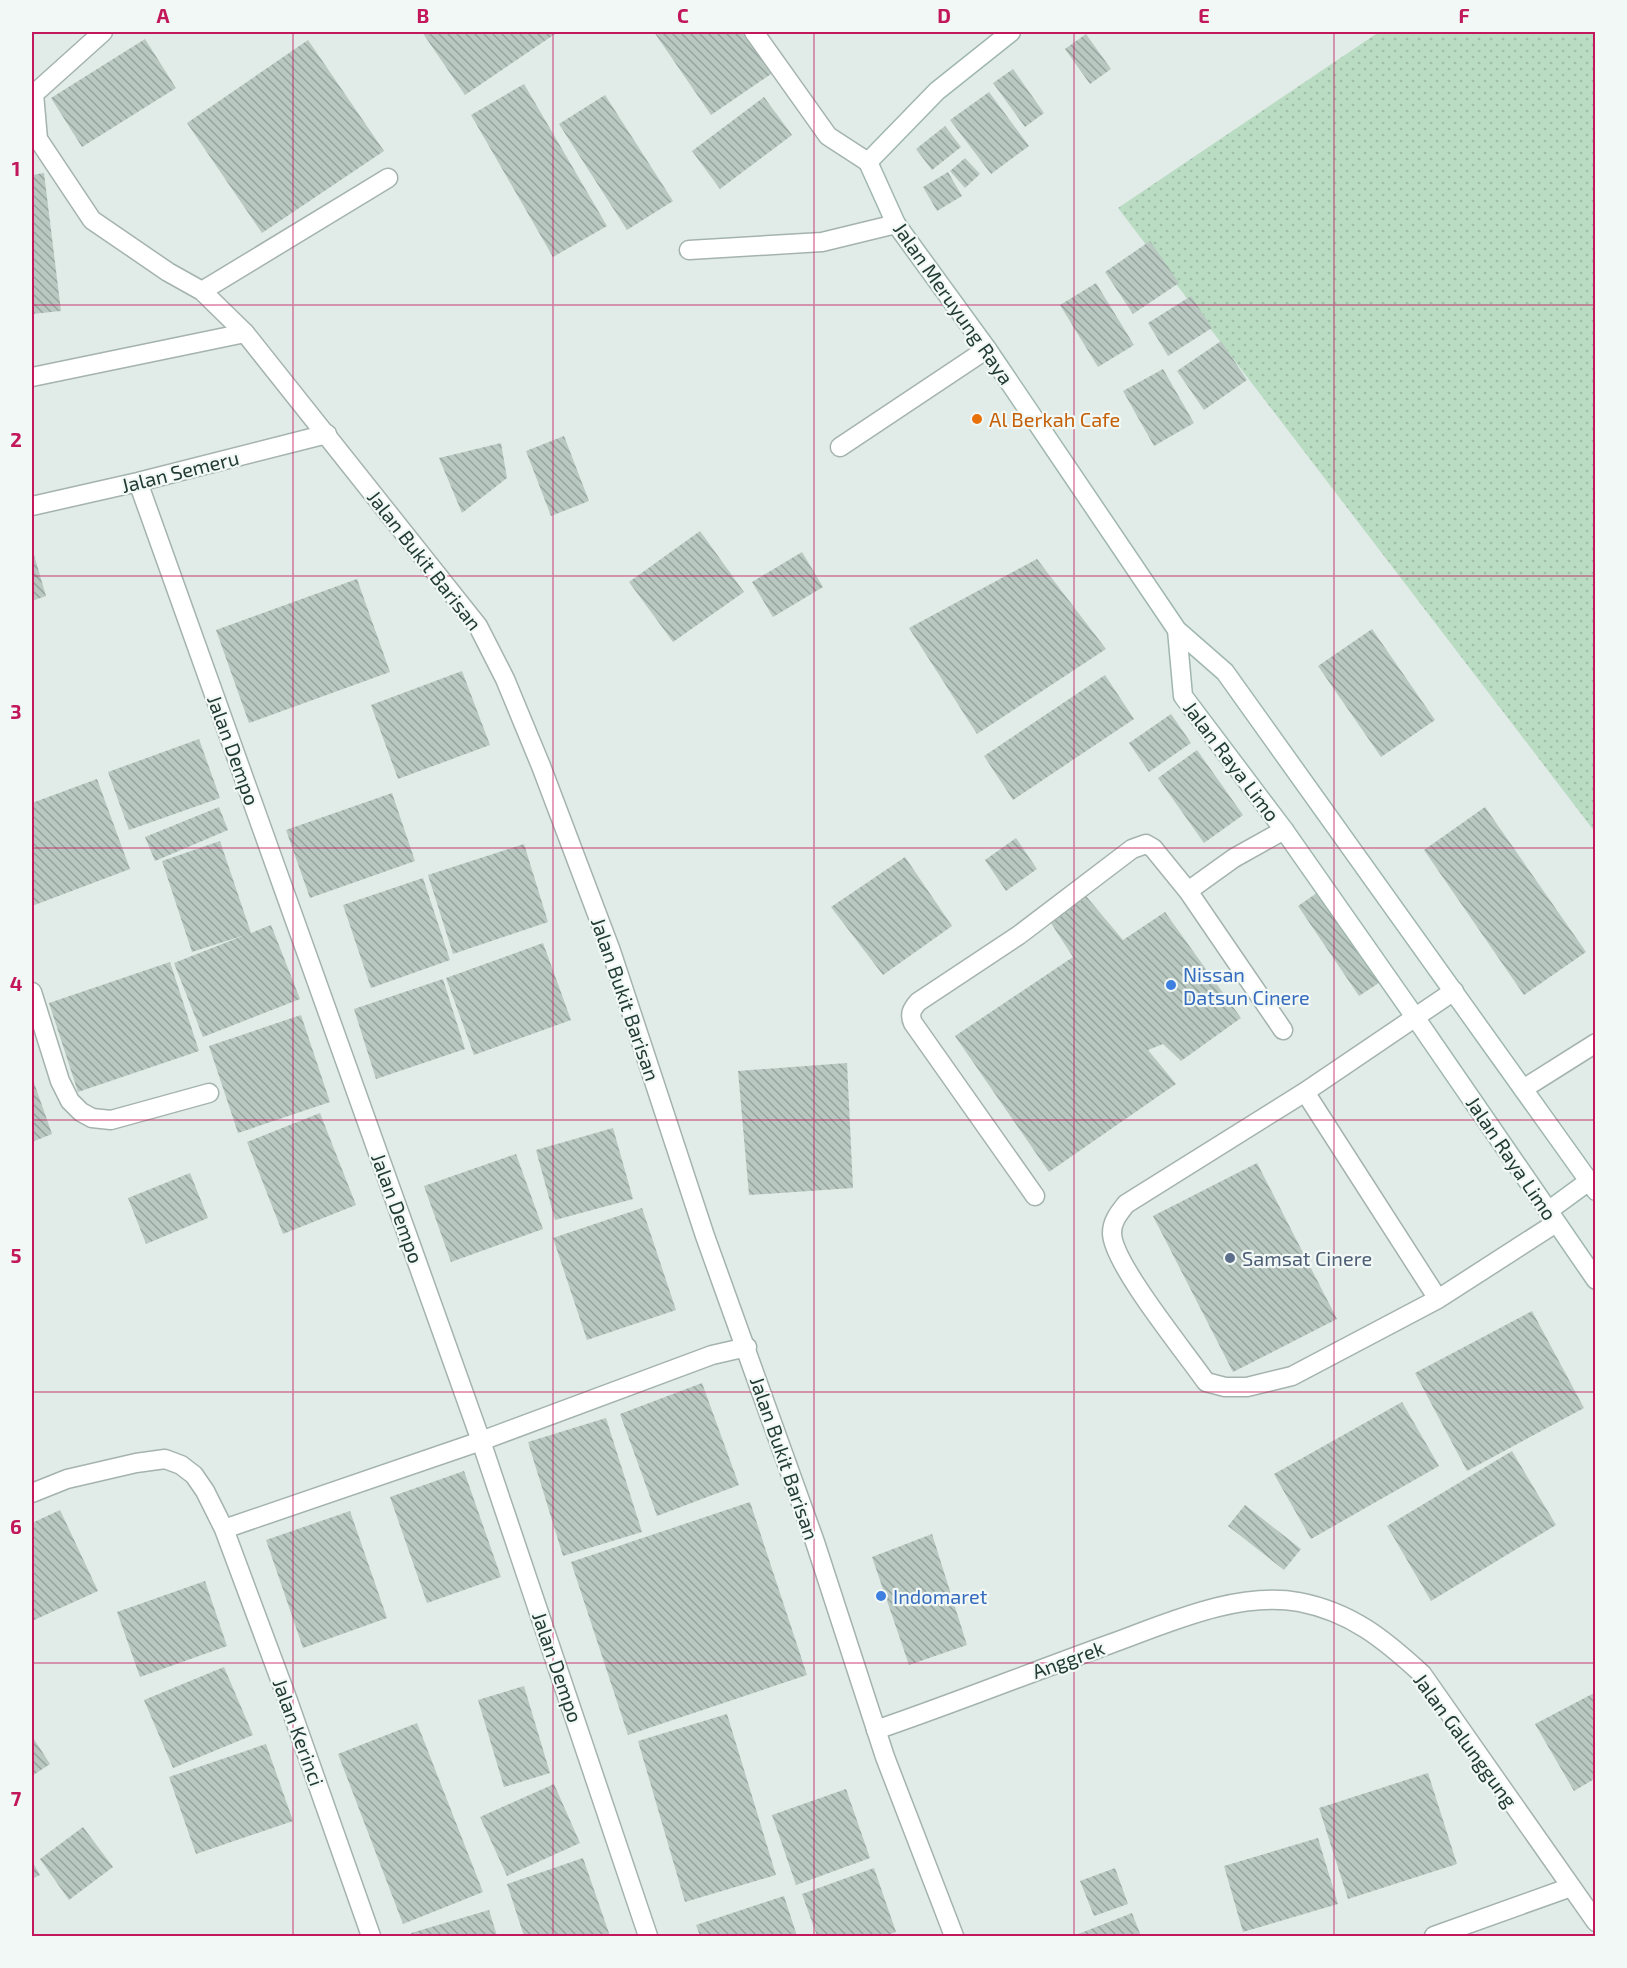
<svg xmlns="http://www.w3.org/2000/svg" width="1627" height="1968" font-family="'Exo 2',sans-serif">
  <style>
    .grass { fill: url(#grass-dots) }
    .building { fill: url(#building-back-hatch) }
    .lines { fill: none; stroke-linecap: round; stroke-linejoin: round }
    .service-casing { stroke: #a4b3ae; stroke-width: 21 }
    .minor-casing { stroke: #a4b3ae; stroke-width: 21 }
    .tertiary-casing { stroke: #a4b3ae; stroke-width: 21 }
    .secondary-casing { stroke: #a0b7ae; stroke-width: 21 }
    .service { stroke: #fff; stroke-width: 18 }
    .minor { stroke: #fff; stroke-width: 18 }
    .tertiary { stroke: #fff; stroke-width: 18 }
    .secondary { stroke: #fff; stroke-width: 18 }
    .grid { fill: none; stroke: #c2185b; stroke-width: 1.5; stroke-opacity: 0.55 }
    .food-dot { fill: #e8710a; stroke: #f1f8f5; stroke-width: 2 }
    .shop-dot { fill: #3f7fe0; stroke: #f1f8f5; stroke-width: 2 }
    .service-dot { fill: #5c6f8a; stroke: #f1f8f5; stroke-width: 2 }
    .labels { text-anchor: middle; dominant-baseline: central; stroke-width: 4.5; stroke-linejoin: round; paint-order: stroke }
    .street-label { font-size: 20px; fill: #223b34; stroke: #f1f8f5 }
    .food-label { font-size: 20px; fill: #c56008; stroke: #f1f8f5; text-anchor: start }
    .shop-label { font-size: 20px; fill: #366cbe; stroke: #f1f8f5; text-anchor: start }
    .service-label { font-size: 20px; fill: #4e5e75; stroke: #f1f8f5; text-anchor: start }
    .neatline { fill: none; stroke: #c2185b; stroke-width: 2 }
    .grid-label { font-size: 20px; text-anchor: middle; font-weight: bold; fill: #c2185b }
  </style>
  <defs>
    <pattern id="grass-dots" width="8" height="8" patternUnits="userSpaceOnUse" patternTransform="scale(1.5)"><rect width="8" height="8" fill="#badcc3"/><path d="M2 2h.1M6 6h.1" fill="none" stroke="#a0bea8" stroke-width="1.8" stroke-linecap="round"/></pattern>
    <pattern id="building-back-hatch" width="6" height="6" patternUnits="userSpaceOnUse" patternTransform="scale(1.5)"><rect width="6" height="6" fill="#b9c9c2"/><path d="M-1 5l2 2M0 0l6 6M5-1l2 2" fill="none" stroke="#96a49e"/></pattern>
  </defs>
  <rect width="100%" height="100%" fill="#e1ebe7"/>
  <!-- grass -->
  <path class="grass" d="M1379,32H1595V832L1118,208Z"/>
  <!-- building -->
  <path class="building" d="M422,32H558L465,95Z
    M654,32H746L774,72L711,115Z
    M1086,34L1111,69L1090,84L1065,49Z
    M145,39L176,88L82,147L51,98Z
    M308,40L384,151L262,233L187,123Z
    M1013,69L1044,113L1025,127L993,83Z
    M524,84L607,226L553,257L471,115Z
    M989,92L1029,146L991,174L950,120Z
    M605,95L673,201L627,230L559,124Z
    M764,97L792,135L720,189L692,151Z
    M945,126L961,147L932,170L916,149Z
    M965,158L980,174L965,188L950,171Z
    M948,172L962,196L937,211L923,187Z
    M44,173L61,311L32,314V175Z
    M1150,241L1179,283L1133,314L1105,272Z
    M1096,283L1134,345L1098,367L1060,305Z
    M1191,296L1212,328L1168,356L1148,323Z
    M1221,341L1247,380L1204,410L1177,371Z
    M1163,369L1194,423L1154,446L1123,391Z
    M564,436L589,501L551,516L526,451Z
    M501,443L507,478L462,513L439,458Z
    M700,531L744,592L673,642L629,582Z
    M32,548L46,596L32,601Z
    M802,552L823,587L773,617L752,582Z
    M1037,559L1106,649L977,734L909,628Z
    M357,579L390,672L249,723L216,630Z
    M1372,629L1435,720L1381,757L1318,666Z
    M462,671L490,745L398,779L371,705Z
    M1105,675L1134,719L1013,800L984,756Z
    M1171,714L1191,743L1149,772L1129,743Z
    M199,739L220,798L129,830L108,772Z
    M1197,750L1243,815L1204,843L1158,778Z
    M97,779L130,869L32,906V803Z
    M392,793L415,861L310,898L286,830Z
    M219,807L228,830L155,861L145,837Z
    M1485,807L1586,952L1524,995L1424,850Z
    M1016,838L1037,869L1006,891L985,860Z
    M220,841L251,933L271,925L300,999L203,1037L174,963L245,935L192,952L162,861Z
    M524,844L548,922L453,954L428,875Z
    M905,857L952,926L883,975L831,907Z
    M423,878L450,960L371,988L343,905Z
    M1324,888L1385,979L1359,996L1298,906Z
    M1086,896L1123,940L1165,912L1241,1018L1181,1061L1163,1044L1148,1050L1176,1084L1049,1172L955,1036L1073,957L1049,920Z
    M543,943L571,1020L474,1055L446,978Z
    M170,962L199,1051L78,1092L49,1003Z
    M443,979L465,1049L376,1079L354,1009Z
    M301,1015L330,1102L238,1133L209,1046Z
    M847,1063L853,1188L749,1195L738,1071Z
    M32,1077L52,1134L32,1142Z
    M320,1113L356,1205L283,1234L247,1142Z
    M613,1128L633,1199L555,1220L536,1150Z
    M516,1154L543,1229L451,1262L424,1186Z
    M1257,1163L1337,1319L1233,1372L1153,1216Z
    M190,1173L208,1218L146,1244L128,1198Z
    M642,1208L676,1310L587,1340L553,1238Z
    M1532,1311L1584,1408L1467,1471L1415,1373Z
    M702,1383L739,1485L657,1516L620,1414Z
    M1402,1402L1439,1466L1311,1539L1274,1474Z
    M606,1418L642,1532L563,1556L528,1442Z
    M1512,1451L1556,1525L1431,1601L1387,1526Z
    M464,1471L501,1577L427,1603L390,1497Z
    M750,1502L807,1675L628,1735L571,1562Z
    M1245,1505L1301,1549L1284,1570L1228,1526Z
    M60,1510L98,1591L32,1621V1523Z
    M350,1511L387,1618L303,1648L266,1540Z
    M932,1534L967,1645L909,1665L872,1557Z
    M205,1581L227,1646L140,1677L117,1612Z
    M224,1667L253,1735L173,1768L144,1700Z
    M524,1686L550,1773L504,1787L478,1700Z
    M1596,1692V1778L1574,1791L1535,1724Z
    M727,1714L776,1875L685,1902L638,1741Z
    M417,1723L483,1892L403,1924L338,1754Z
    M32,1736L50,1764L32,1776Z
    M266,1744L293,1821L196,1854L169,1777Z
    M1428,1773L1457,1864L1348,1899L1319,1808Z
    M554,1784L580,1843L507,1876L480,1817Z
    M846,1789L870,1858L796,1885L772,1815Z
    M83,1827L113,1867L69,1900L40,1859Z
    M1318,1838L1338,1904L1243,1932L1224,1866Z
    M583,1858L610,1936H524L507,1884Z
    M32,1861L40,1875L32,1879Z
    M874,1868L896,1932L885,1936H817L802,1894Z
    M1115,1868L1128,1904L1094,1916L1080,1881Z
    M784,1896L797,1936H700L696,1925Z
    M489,1910L497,1936H412L411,1933Z
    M1132,1913L1141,1936H1073Z"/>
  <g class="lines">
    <!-- service casing -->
    <g class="service-casing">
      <path id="service" d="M840,447L987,349
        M1188,891L1234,858L1284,830
        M1454,991L1305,1092L1126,1204C1119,1213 1112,1221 1112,1233C1112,1263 1186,1353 1206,1382L1225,1387H1247L1292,1376L1438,1299L1556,1223
        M1305,1092L1438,1299
        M1035,1196L913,1023C909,1014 912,1009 918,1002L1019,935L1132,849L1146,844L1153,848L1188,891L1283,1030"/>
    </g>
    <!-- minor casing -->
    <g class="minor-casing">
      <path id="minor" d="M103,32L34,94L38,139L92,220L168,272L202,291L245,333
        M754,32L828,136L868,162
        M689,250L822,242L896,224
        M202,291L388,178
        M138,482L481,1441L648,1936
        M32,506L138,482L327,434
        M32,992L60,1081L70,1101L81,1112L92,1118L111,1120L209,1093
        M1523,1089L1596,1043
        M32,1493L67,1479L136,1463L165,1459L181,1465L194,1475L205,1491L224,1529L481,1441L712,1355L747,1347
        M224,1529L287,1698L371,1936
        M876,1730C955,1703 1032,1672 1110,1644C1168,1623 1237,1591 1299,1602C1351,1612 1384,1639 1422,1674L1596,1922
        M1434,1936L1571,1887"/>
    </g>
    <!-- tertiary casing -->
    <g class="tertiary-casing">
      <path id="tertiary" d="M32,377L245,333L478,626L505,679L541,766L611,951L705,1236L815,1542L885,1757L954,1936"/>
    </g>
    <!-- secondary casing -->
    <g class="secondary-casing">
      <path id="secondary" d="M1011,32L937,91L868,162L896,224L987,349L1177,630L1225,672L1596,1191
        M1177,630L1183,696L1284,830L1415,1017L1596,1280
        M1548,1211L1589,1181"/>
    </g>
    <!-- service -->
    <use href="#service" class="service"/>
    <!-- minor -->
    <use href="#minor" class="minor"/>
    <!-- tertiary -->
    <use href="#tertiary" class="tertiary"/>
    <!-- secondary -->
    <use href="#secondary" class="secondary"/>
  </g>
  <!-- grid -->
  <path class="grid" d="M293,32V1936M553,32V1936M814,32V1936M1074,32V1936M1334,32V1936M32,305H1596M32,576H1596M32,848H1596M32,1120H1596M32,1392H1596M32,1663H1596"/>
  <!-- markers -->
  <circle class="food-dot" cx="977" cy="419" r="6"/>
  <g class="shop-dot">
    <circle cx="1171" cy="985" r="6"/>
    <circle cx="881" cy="1596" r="6"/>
  </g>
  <circle class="service-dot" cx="1230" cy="1258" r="6"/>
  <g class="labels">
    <!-- street labels -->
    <g class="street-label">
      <text transform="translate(954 303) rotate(55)">Jalan Meruyung Raya</text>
      <text transform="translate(180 471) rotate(-14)">Jalan Semeru</text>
      <text transform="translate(425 560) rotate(52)">Jalan Bukit Barisan</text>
      <text transform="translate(234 750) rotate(70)">Jalan Dempo</text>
      <text transform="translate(1232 761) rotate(53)">Jalan Raya Limo</text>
      <text transform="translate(626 999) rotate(71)">Jalan Bukit Barisan</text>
      <text transform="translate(1512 1158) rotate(56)">Jalan Raya Limo</text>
      <text transform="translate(398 1208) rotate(70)">Jalan Dempo</text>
      <text transform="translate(785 1458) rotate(71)">Jalan Bukit Barisan</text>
      <text transform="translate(1068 1659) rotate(-20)">Anggrek</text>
      <text transform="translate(558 1667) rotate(71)">Jalan Dempo</text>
      <text transform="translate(299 1732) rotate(70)">Jalan Kerinci</text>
      <text transform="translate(1466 1740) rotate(54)">Jalan Galunggung</text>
    </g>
    <!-- food labels -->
    <g class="food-label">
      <text x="989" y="419">Al Berkah Cafe</text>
    </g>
    <!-- shop labels -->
    <g class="shop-label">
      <text x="1183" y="974">Nissan<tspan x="1183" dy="23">Datsun Cinere</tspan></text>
      <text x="893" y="1596">Indomaret</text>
    </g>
    <!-- service labels -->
    <g class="service-label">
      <text x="1242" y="1258">Samsat Cinere</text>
    </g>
  </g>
  <!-- border -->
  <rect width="1627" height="1968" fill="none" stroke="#f1f8f5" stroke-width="66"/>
  <rect x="33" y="33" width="1561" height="1902" class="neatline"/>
  <g class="grid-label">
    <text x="163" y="23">A</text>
    <text x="423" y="23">B</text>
    <text x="683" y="23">C</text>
    <text x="944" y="23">D</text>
    <text x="1204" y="23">E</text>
    <text x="1464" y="23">F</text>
    <text x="16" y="176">1</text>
    <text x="16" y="447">2</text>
    <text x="16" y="719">3</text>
    <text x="16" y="991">4</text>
    <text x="16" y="1263">5</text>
    <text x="16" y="1534">6</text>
    <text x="16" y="1806">7</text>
  </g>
</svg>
